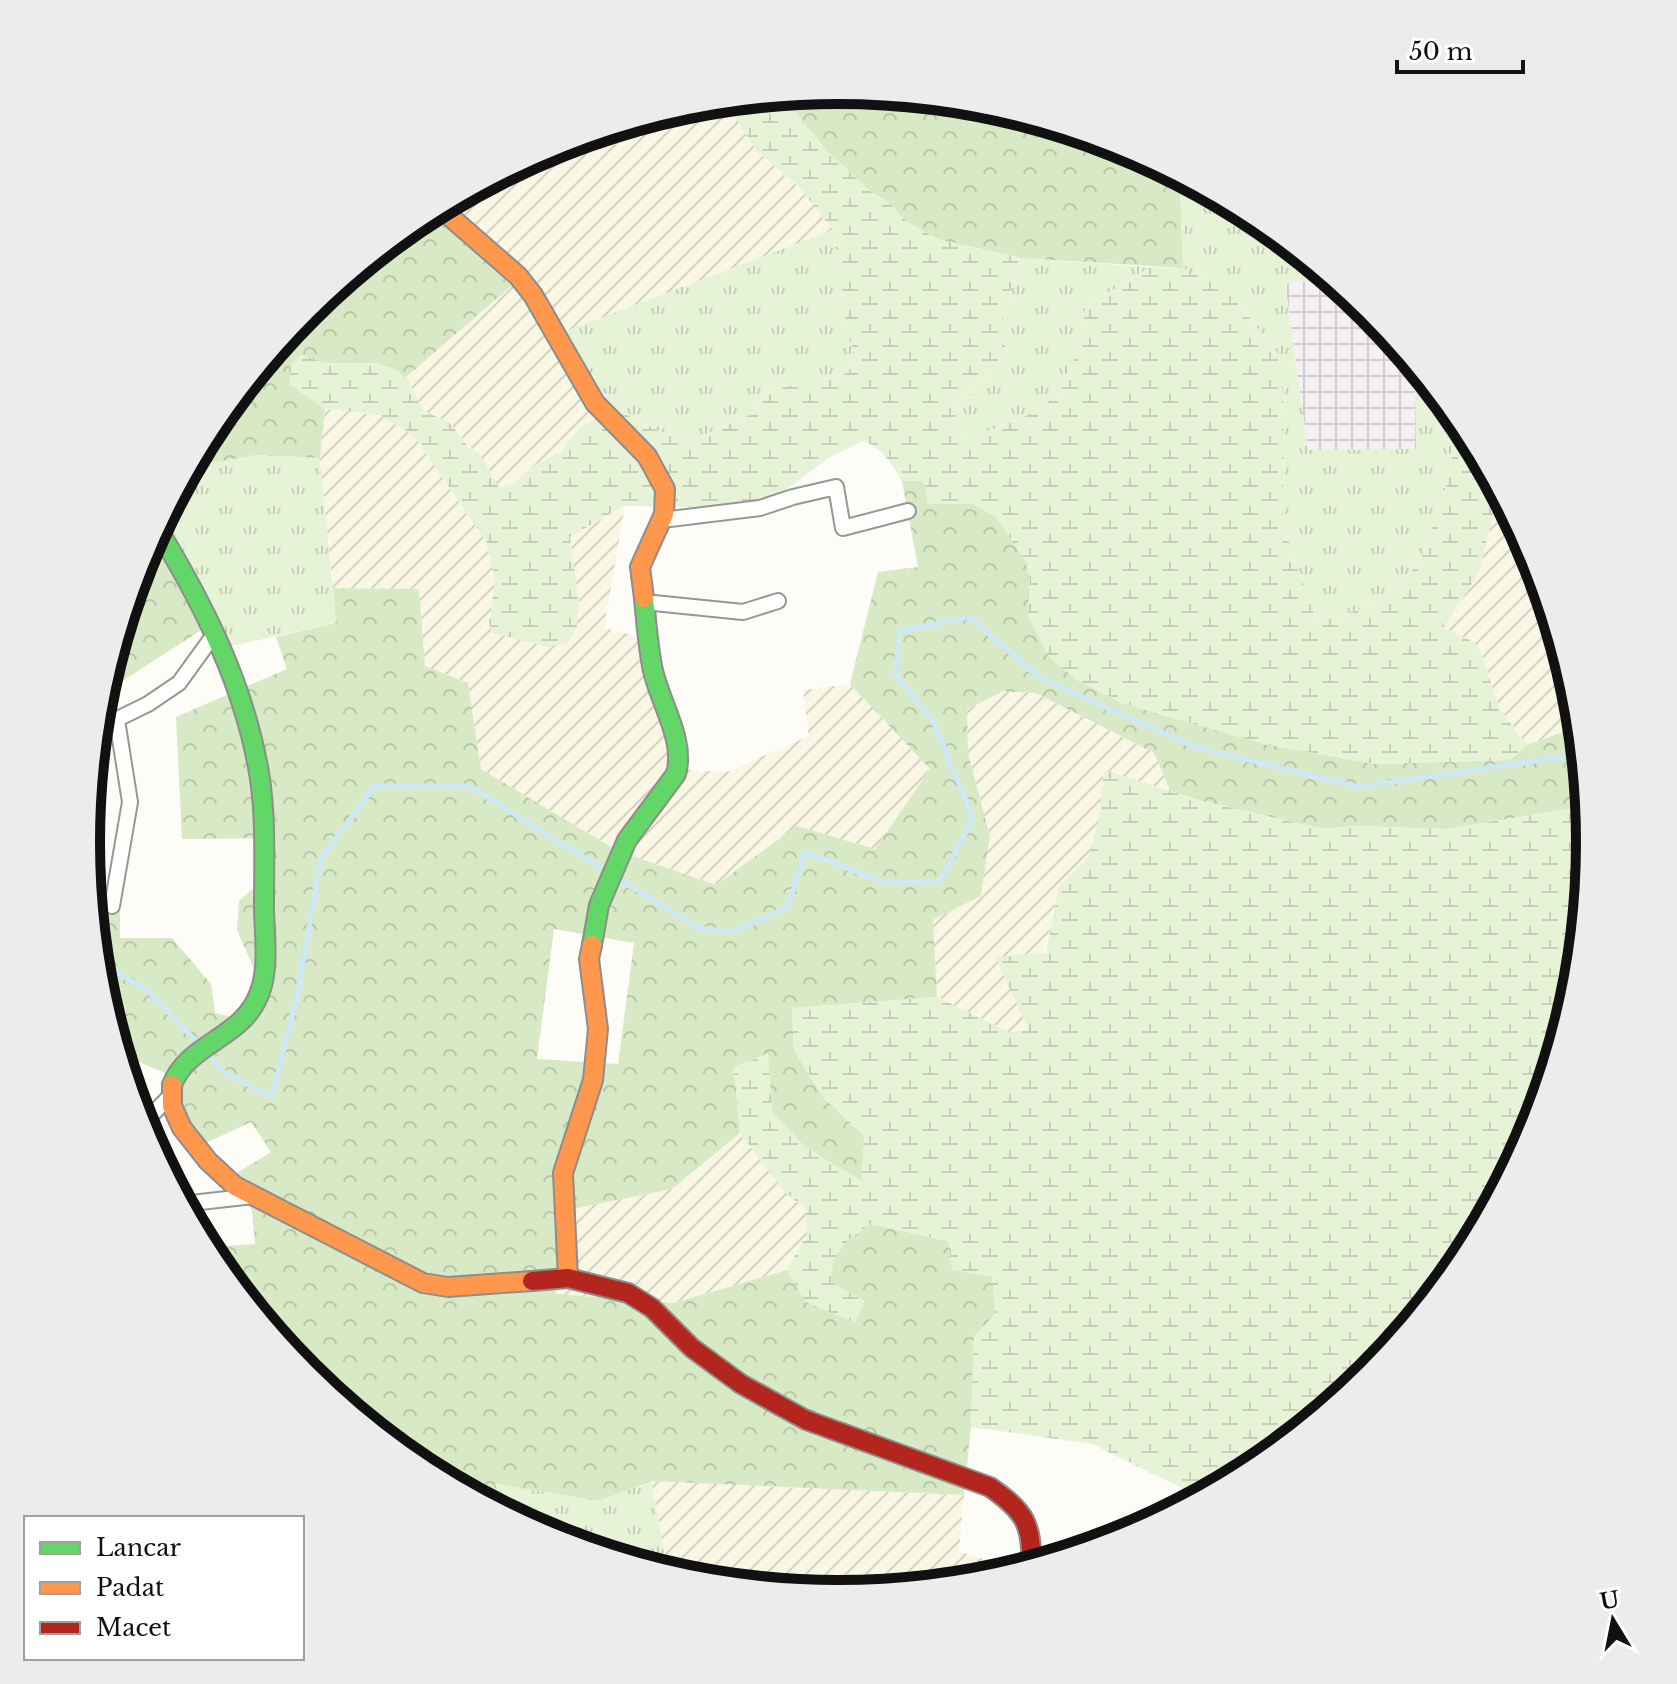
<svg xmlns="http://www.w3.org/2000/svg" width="1677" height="1684" font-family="'Libre Baskerville',serif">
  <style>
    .industrial { fill: url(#industrial-grid) }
    .farmland { fill: url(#farmland-furrows) }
    .grass { fill: url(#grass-tufts) }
    .forest { fill: url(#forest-crowns); fill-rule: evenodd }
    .wetland { fill: url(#wetland-marsh) }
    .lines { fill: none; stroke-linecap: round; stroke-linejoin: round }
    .stream { stroke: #cde8f7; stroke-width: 5 }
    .street-casing { stroke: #979795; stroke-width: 18 }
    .fast-casing { stroke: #8e8d8b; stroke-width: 22 }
    .slow-casing { stroke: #8e8d8b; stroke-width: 22 }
    .jam-casing { stroke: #8e8d8b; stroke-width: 22 }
    .street { stroke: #fffffe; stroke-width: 14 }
    .fast { stroke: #63d668; stroke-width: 18 }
    .slow { stroke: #ff974d; stroke-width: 18 }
    .jam { stroke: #b3261e; stroke-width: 18 }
    .rim { fill: none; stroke: #111; stroke-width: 10 }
  </style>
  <defs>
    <pattern id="industrial-grid" width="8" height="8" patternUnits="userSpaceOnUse" patternTransform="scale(2)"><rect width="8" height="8" fill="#f5f0f3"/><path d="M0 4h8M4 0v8" fill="none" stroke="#d1cdcf"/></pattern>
    <pattern id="farmland-furrows" width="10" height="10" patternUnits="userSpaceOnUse" patternTransform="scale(2)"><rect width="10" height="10" fill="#f9f7e4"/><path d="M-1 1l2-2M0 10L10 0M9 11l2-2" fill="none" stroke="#d4d3c3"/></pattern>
    <pattern id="grass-tufts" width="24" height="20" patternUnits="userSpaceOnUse" patternTransform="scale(2)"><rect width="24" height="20" fill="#e7f3d7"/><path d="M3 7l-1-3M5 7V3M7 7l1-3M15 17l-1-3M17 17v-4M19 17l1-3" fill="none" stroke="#c5cfb8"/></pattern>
    <pattern id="forest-crowns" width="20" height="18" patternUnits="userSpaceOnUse" patternTransform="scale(2)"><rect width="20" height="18" fill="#d8eac5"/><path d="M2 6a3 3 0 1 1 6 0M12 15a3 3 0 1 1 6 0" fill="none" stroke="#b8c8a8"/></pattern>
    <pattern id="wetland-marsh" width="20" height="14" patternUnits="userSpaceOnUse" patternTransform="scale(2)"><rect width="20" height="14" fill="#e7f3d7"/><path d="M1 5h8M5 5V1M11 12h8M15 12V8" fill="none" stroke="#c5cfb8"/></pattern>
  </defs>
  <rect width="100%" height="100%" fill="#fdfcf7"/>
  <!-- industrial -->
  <path class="industrial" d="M1333,279L1371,310L1426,377L1415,379L1417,449L1308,450L1285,283Z"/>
  <!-- farmland -->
  <path class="farmland" d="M723,101L757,151L799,187L833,230L564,332L601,415L579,429L560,452L535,465L513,483L498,488L480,454L470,448L450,423L424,411L405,378L516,282L448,202L551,147L692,104Z
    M325,409L378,415L404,429L419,443L487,543L495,582L489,623L579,605L570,537L625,506L604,628L642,637L684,770L727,772L809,736L803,690L850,684L930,769L875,849L797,826L716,885L618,851L481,769L468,683L425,666L419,589L333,588L320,458Z
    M1499,490L1534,554L1577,696L1580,726L1527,745L1499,708L1480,649L1443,628L1479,573Z
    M1004,691L1036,693L1154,753L1170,791L1104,770L1099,820L1087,860L1058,887L1029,1030L1009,1032L937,997L933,920L981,895L990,836L968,753L967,709Z
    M740,1133L781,1188L806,1210L807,1234L787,1270L674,1303L556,1295L567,1210L672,1189Z
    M651,1481L964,1495L959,1551L1017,1570L985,1580L838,1594L691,1580L668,1573Z"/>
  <!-- grass -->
  <path class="grass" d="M1180,183C1225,183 1298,250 1333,279L1285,283L1308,450L1416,449L1415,379L1426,377L1467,429L1457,431L1447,484L1420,562L1382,602L1324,621L1314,614L1289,542L1283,516L1284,408L1279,356L1272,344L1255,326L1226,285L1183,268Z
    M833,230L847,334L858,361L845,374L775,389L750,415L699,437L664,433L623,413L605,412L563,332Z
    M1020,258L1150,267L1086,307C1081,331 1077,357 1066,379C1048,416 1002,425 967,438L955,419L961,403L991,376L1005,350L1003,314Z
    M256,455L320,458L336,623L222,648L166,511L190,467Z
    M651,1481L668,1573L550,1537L505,1513L494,1484L599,1501Z"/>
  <!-- forest -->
  <path class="forest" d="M839,90L986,104L1127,147L1195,183L1180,184L1183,268L1020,258L937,239L905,221L889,203L870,191L826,150L781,95Z
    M448,202L516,282L405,378C383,356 354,367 326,363C318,362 309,358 302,355L290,384L325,409L320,458L256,455L190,467L213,424L307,310L421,216Z
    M902,481H924L928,504H974L995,516L1026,561L1030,580L1028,615L1075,679L1122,703L1264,744L1375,764L1510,760L1527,745L1580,726L1587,806L1446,829L1354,826L1322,829L1202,801L1170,791L1154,753L1036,693L1004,691L967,709L968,753L990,836L981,896L933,920L937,997L792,1008L794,1050L823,1097L864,1136L862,1182L805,1147L772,1112L767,1054L734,1067L740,1133L672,1189L567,1210L556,1294L674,1303L787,1270L806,1302L831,1282C830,1252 847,1239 871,1224L948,1241L992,1277L996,1313L974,1337L971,1427L964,1495L651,1481L599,1501L495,1484L505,1513L420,1467L306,1374L213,1260L210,1247L255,1244L252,1210L226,1180L271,1152L251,1122L195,1148L175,1118L179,1079L123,1055L121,1057L100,988L92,904L120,907V938H172L211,984L215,1013L248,1021L264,992L237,930L239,901L272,872L276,838L182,839L176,717L287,669L276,637L336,623L333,588L419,589L425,666L468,683L481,769L618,851L716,885L797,826L875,849L930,769L850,684L878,572L918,567ZM554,929L634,943L618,1064L537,1059Z
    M166,511L212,623L101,695L143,554Z"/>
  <!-- wetland -->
  <path class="wetland" d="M781,95L826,150L870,191L889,203L906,221L937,239L1020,258L1003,314L1005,350L991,376L961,403L955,418L967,438C1002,425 1048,416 1066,379C1077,357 1081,331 1086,307L1150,267L1183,268L1226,284L1255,326L1272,344L1279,356L1284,408L1283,516L1289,542L1314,614L1324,621L1382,602L1420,562L1447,484L1457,430L1467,429L1499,490L1479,573L1443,628L1470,640L1480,649L1499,708L1527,745L1510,760L1375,764L1264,744L1122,703L1075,679L1047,655L1028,615L1030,580L1026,561L995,516L974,504H928L924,481H902C893,465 881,447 863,441L830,457L783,492L767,500L696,507L624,506L570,537L579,605L577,627L568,643L548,647L492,633L489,623L495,582L487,543L419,443L404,429L378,415L325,409L290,384L289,365L302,355L325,363H376L397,370L408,380L424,411L450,423L469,448L480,454L499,488L513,483L535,465L560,452L579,429L605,412L623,413L664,433L699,437L750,415L775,389L845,374L858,361L847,334L833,230L799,187L757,151L723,101Z
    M1104,770L1202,801L1322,829L1354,826L1446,829L1587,806L1591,842L1576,989L1534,1130L1464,1260L1370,1374L1256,1468L1199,1498L1188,1491L1092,1444L971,1427L974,1337L996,1313L992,1277L952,1270L948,1241L871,1224C847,1239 830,1253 831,1282L865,1301L855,1323L806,1302L787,1270L807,1234L806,1210L781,1188L740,1133L734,1067L768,1054L772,1112L805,1147L862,1181L864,1136L823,1097L794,1050L792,1008L937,997L1009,1032L1029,1030L995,957L1046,953L1058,887L1087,860L1099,820Z"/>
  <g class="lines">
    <!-- stream -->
    <path class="stream" d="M98,961L147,990L199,1044
      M205,1052L224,1072L272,1097L297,996L321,858L375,786H469L698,928L733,932L788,907L805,852L884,882H940L973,818L933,721L895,674L900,631L969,617L1040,678L1195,747L1359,787L1582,754"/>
    <!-- street casing -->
    <g class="street-casing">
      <path id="street" d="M662,520L760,508L793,497L836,487L843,528L908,511
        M644,602L743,612L778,601
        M97,729L148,704L179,683L213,636
        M112,906L130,802L117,720
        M142,1125L171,1095
        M183,1204L253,1196"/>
    </g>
    <!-- fast casing -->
    <g class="fast-casing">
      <path id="fast" d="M157,528C204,605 246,688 260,779C266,821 264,863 264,906C264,936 271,973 256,1001C237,1039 187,1045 172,1085
        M592,945L599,905L627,840L676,774C686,739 658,700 652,666C648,644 646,621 644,598"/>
    </g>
    <!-- slow casing -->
    <g class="slow-casing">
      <path id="slow" d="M441,205L447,214L518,276L533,295L595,403L647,456L665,489L664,514L640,567L644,598
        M172,1085V1106L182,1128L208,1161L235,1186L423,1283L448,1287L532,1281
        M568,1278L563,1173L593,1080L598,1029L589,959L592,945"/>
    </g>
    <!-- jam casing -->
    <g class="jam-casing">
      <path id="jam" d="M532,1281L568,1278L628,1293L652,1308L692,1348L741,1384L806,1420L990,1487C1024,1511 1033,1524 1031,1566"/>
    </g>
    <!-- street -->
    <use href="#street" class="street"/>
    <!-- fast -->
    <use href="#fast" class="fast"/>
    <!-- slow -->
    <use href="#slow" class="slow"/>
    <!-- jam -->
    <use href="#jam" class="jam"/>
  </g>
  <!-- crop -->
  <path d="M0 0H1677V1684H0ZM100 842a738 738 0 1 1 1476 0a738 738 0 1 1-1476 0Z" fill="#ececec" fill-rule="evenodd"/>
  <path class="rim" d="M100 842a738 738 0 1 1 1476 0a738 738 0 1 1-1476 0Z"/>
  <!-- legend -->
  <rect x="24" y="1516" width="280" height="144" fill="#ffffff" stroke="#a0a0a0" stroke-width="2"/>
  <rect x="40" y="1542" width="40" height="12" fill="#63d668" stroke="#a0a0a0" stroke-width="2"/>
  <text x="96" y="1556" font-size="24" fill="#111111">Lancar</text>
  <rect x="40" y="1582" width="40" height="12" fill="#ff974d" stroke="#a0a0a0" stroke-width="2"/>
  <text x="96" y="1596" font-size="24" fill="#111111">Padat</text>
  <rect x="40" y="1622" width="40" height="12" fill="#b3261e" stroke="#a0a0a0" stroke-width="2"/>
  <text x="96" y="1636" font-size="24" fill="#111111">Macet</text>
  <!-- north arrow -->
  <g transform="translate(1613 1620) rotate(350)" stroke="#ffffff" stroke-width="6" paint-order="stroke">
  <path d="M0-6L14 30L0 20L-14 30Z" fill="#111111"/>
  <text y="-12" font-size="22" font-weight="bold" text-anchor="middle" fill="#111111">U</text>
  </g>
  <!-- scale -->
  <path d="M1397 60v12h126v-12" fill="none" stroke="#111111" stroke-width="4"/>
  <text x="1409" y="60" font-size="24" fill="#111111" stroke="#ffffff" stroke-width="6" paint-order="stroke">50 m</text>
</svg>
